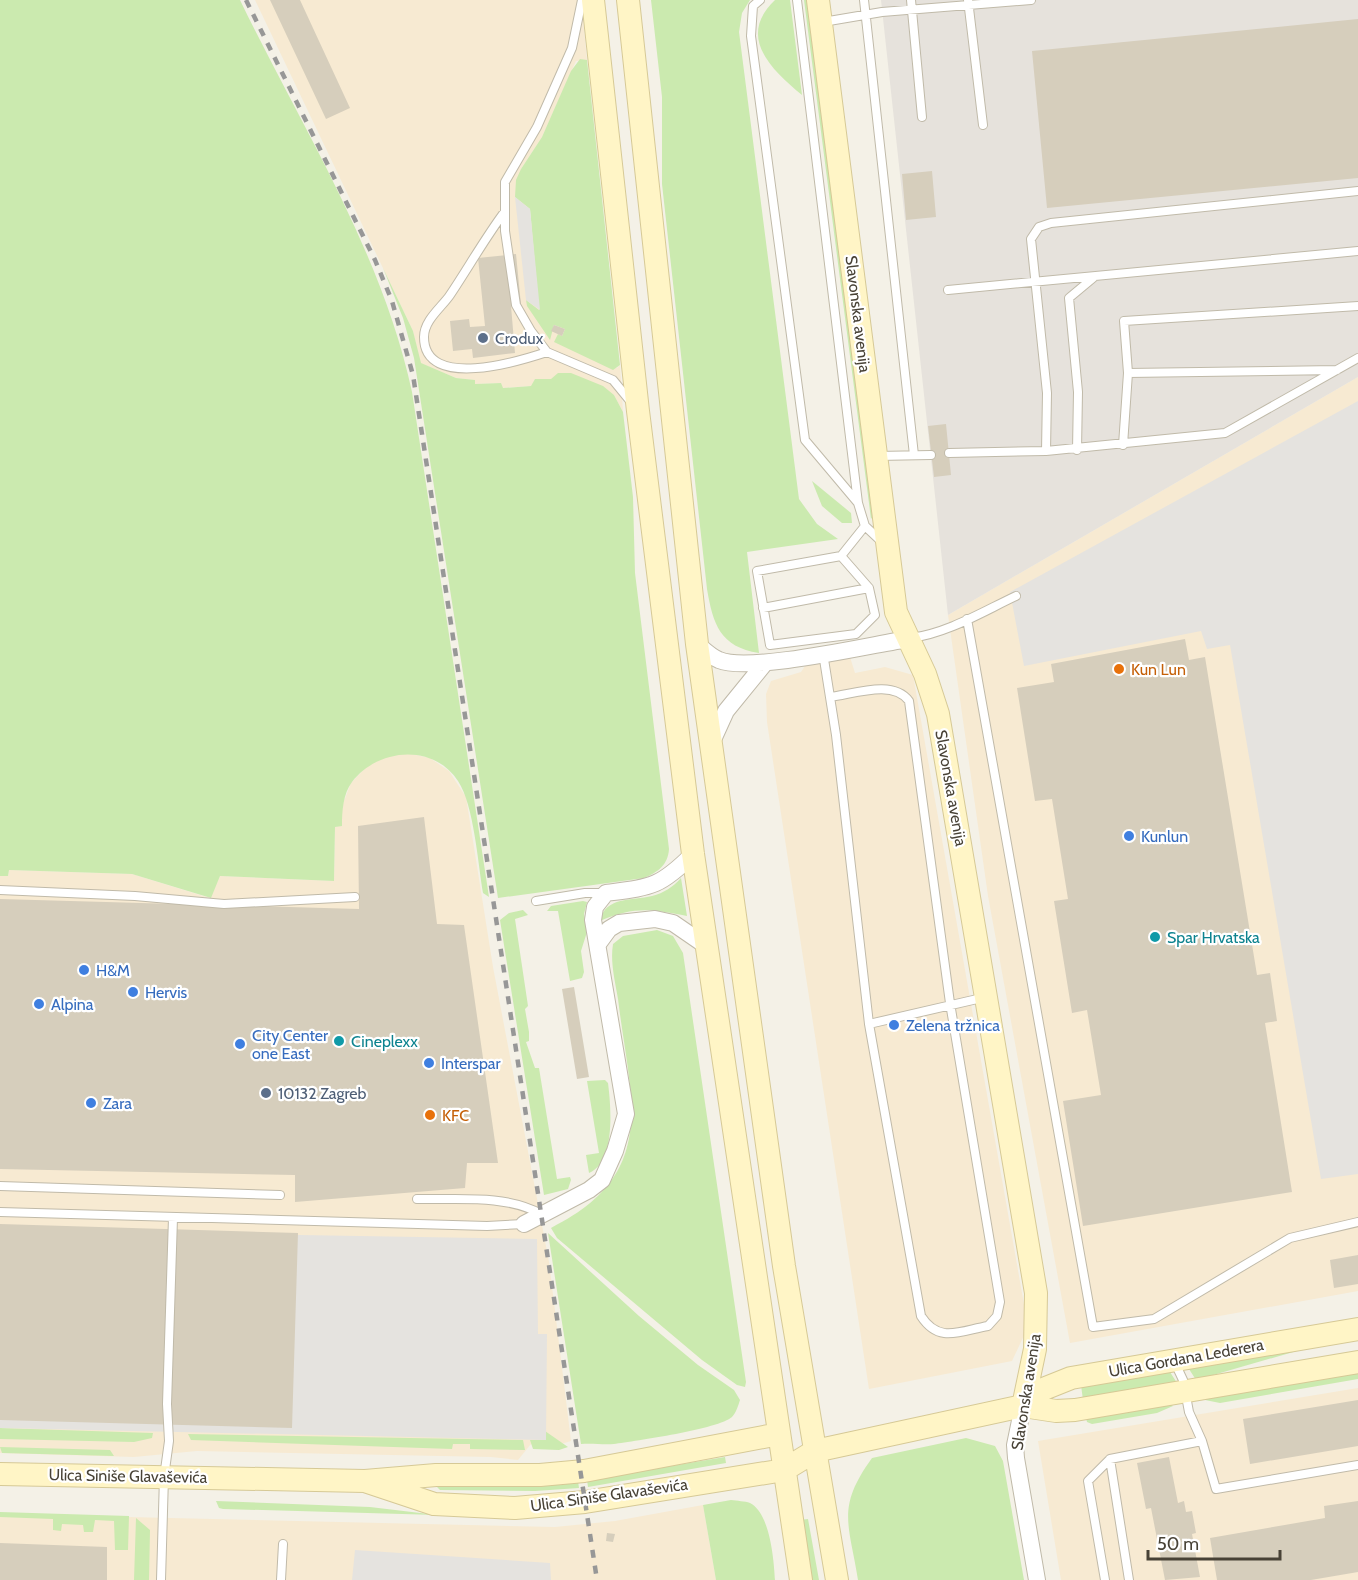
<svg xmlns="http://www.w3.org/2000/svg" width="1358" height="1580" font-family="Cabin,sans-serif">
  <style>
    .commercial { fill: #f7ead2 }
    .industrial { fill: #e6e2dc }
    .green { fill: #cbeaaf }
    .parking { fill: #e5e3df }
    .building { fill: #d6cebc }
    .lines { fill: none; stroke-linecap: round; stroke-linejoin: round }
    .lane-casing { stroke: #c0baa9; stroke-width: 10 }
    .street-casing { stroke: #c0baa9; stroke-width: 18 }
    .secondary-casing { stroke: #d6c996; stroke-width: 24 }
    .lane { stroke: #fff; stroke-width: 8 }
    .street { stroke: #fff; stroke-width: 16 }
    .secondary { stroke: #fff5c6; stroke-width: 22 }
    .rail { stroke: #979797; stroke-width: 4.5; stroke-dasharray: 8 8; stroke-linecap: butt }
    .service-dot { fill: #5c6f8a; stroke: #fff; stroke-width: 2 }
    .food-dot { fill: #e8710a; stroke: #fff; stroke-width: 2 }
    .shop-dot { fill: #3f7fe0; stroke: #fff; stroke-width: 2 }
    .culture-dot { fill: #0f9aa8; stroke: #fff; stroke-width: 2 }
    .labels { text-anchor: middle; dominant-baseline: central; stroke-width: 4.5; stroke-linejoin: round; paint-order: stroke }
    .street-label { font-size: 16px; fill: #484236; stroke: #fff }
    .service-label { font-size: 16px; fill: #4e5e75; stroke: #fff; text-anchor: start }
    .food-label { font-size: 16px; fill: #c56008; stroke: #fff; text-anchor: start }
    .shop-label { font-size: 16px; fill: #366cbe; stroke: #fff; text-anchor: start }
    .culture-label { font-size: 16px; fill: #0d838f; stroke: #fff; text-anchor: start }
  </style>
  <rect width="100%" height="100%" fill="#f4f1e7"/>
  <!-- commercial -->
  <path class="commercial" d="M255,0H581L587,60L576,61L542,137L521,169L551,331L554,325L565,329L562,336L617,368L620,365L623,412L614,395L551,379H535L532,386L502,388L501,383L475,384L474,380L456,378L420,363L413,331Z
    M1358,377V1291L1070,1343L988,896L948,615Z
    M850,657L855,673L885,667L913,675L1028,1327L1012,1361L869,1389L767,722L766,694L771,681L801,672L807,663Z
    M394,754H412L430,758L449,771L466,797L493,967L549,1262L571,1441L548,1448L531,1444L518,1460L491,1457L197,1451L134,1457L0,1453V876H8L9,870L132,874L210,898L220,876L334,881L335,827L342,825V806L351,783L369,764Z
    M1358,1388V1580H1061L1038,1441Z
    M703,1505L716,1580H0V1514L555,1527L615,1521Z"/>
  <!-- industrial -->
  <path class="industrial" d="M881,0H1358V377L948,615Z"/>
  <!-- green -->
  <path class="green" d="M0,0H240C302,128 382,252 412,392L489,897L483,893C478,864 474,805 458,781C433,743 378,748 352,782C343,794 342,811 342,826L335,827L334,881L220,876L211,898L132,874L9,870L8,876H0Z
    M651,0H750L742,13L739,32L799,499L817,524L838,539L747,552L759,653C720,647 713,624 707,589L662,184V97Z
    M775,0H790L802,95C772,70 736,37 775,0Z
    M804,0H809L873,516L871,519Z
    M580,59L587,60L620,365L613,370L554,342L558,334L562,336L565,329L554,325L550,340L527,306L526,300L539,310L530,209L515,197L516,180L521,169L542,137L571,71Z
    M383,268L413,331L421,363L456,378L475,380V384L501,383L503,388L531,386L535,379H551L558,373H571L603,386L614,395L623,412L633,497L635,573L669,849C668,865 658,872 644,878L498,898L414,358L403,318Z
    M812,481L851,513L852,523H842L822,506Z
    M681,878L687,916C652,909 634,906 600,921C605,896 632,901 652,896C664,893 673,887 681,878Z
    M583,901L587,902L584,914L587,932L581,951L584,972L582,978L570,981L558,911H547L551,906Z
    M523,910L528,915L515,919L528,1006L525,1009L529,1032V1041L526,1042L535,1068H539L557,1179L570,1177L571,1180L568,1189L544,1195L500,920L509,913Z
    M657,930L673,936L683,953L746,1382L745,1387L737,1385L702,1360L557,1238L551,1228C661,1173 630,1099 618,999C615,981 610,962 613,944L623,936Z
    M605,1080L608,1083C611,1106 616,1162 589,1173L586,1155L599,1153L587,1081Z
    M548,1233L639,1316L698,1365L734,1390L740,1400C738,1406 736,1413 732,1417C719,1429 635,1441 614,1444C603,1445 593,1443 581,1444Z
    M1321,1344L1196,1380L1189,1369Z
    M1358,1371V1379L1220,1403L1205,1400L1207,1397Z
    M1170,1372L1177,1383L1083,1400L1081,1385Z
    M1170,1404L1173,1406L1157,1413L1092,1424L1087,1422L1086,1418Z
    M0,1428L153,1433L152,1438L134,1442L0,1439Z
    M545,1431L568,1447L559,1450L533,1449L530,1440H546Z
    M188,1434L523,1440L525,1450L470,1449V1444H453L452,1449L191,1440Z
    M966,1438L995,1446L1003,1461L1024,1580H858C849,1523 836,1508 872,1458Z
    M0,1447L110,1450L114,1456L2,1453Z
    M725,1457L726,1463L588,1487L587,1480Z
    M578,1481L579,1488L535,1491L440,1490L436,1486Z
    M731,1500C737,1501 745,1501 750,1503C770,1513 774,1560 775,1580H716L703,1505Z
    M216,1501L370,1507L437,1515L223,1509L219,1508Z
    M0,1512L129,1516L128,1550H115L114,1521L95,1520L93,1532H84L83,1525L62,1524L61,1531L53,1530V1519L0,1517Z
    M136,1518L150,1530L149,1580H134Z
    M808,1519L819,1580H810L800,1520Z"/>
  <!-- parking -->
  <path class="parking" d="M515,197L530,209L540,310L526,300Z
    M1358,401V1174L1321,1179L1230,645L1207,649L1201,631L1024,666L1010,592Z
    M0,1230L537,1239L538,1334H547L546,1440L0,1428Z
    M355,1550L550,1563L551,1580H352Z"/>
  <!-- building -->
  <path class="building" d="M270,0H300L350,108L326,119Z
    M1358,19V178L1047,208L1032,51Z
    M932,171L936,217L906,220L902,174Z
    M516,254L521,305L511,306L515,353L473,358L472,349L453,351L450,321L469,319L470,327L485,326L478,258Z
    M554,325L565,329L562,336L551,331Z
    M946,424L951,475L934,477L928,426Z
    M1185,639L1189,660L1205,657L1257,975L1270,973L1277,1021L1265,1023L1292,1192L1083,1226L1063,1101L1101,1095L1087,1010L1072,1013L1054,901L1068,899L1052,799L1035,801L1017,688L1054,682L1051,664Z
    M424,817L437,924L464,925L498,1163H467L465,1188L295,1202V1175L0,1169V899L359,909L358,826Z
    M574,987L589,1077L577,1079L562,989Z
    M0,1224L298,1233L292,1428L0,1420Z
    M1358,1255V1284L1334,1288L1330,1260Z
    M1358,1400V1446L1250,1464L1243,1419Z
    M1169,1457L1178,1503L1184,1501L1186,1512L1192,1511L1196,1533L1192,1534L1200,1577L1165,1580L1151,1508L1146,1509L1137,1463Z
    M1358,1501V1572L1311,1580H1217L1210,1538L1325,1518L1324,1506Z
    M607,1533L615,1534L613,1542L606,1541Z
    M0,1543L107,1547V1580H0Z"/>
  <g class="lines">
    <!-- lane casing -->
    <g class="lane-casing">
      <path id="lane" d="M582,0L572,48L537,127L505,182V231L516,305L531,331L547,352L613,380L631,402
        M760,0L753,6L751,36L805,440L858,503L865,526L882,542
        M797,0L858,503
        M864,0L914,455
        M911,0L922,117
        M968,0L983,125
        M823,22L882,12L1031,0
        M503,214C484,240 468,268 450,295C442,307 424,320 424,337C424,391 520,361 547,352
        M948,290L1358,251
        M1128,373L1337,370
        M1123,445L1128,373L1124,321L1358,306
        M1077,450L1078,392L1069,298L1093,278
        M1046,451L1225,433L1358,358
        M949,453L1046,451L1047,393L1031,239L1039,227L1051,223L1358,191
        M877,456L931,455
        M841,556L869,588L875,615L856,634L770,645L757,571L841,556L865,526
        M763,608L869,588
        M967,619L1093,1327L1154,1319L1290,1238L1358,1222
        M911,638C948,633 982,612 1016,596
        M823,653L836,735L869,1024L921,1316C939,1344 960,1331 988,1326L997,1316L1000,1302L950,1003L909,701C893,679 854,694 830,697
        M0,890L135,896L224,904L355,897
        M536,901L585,893H606
        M869,1024L986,997
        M0,1186L280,1195
        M417,1199C457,1200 505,1194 541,1214
        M0,1212L487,1226L524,1224
        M1175,1363L1183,1380L1189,1412L1202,1441L1216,1489L1358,1465
        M1110,1459L1129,1580
        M161,1580L164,1477L169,1441L167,1404L173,1218
        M281,1580L283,1544
        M1105,1580L1088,1481L1110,1459L1202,1441"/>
    </g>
    <!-- street casing -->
    <g class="street-casing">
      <path id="street" d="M697,644C703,649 711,657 719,660C750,673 870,645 908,639
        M711,744L726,711L765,663
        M598,944L609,929L619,923L655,919L673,923L705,945
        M524,1224L589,1190L602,1180L615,1151L626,1114L593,920L595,907L606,893C652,887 660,887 693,854
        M1023,1406L1015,1445L1016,1458L1037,1580"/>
    </g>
    <!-- secondary casing -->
    <g class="secondary-casing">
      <path id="secondary" d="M593,0L638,411L693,854L801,1580
        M628,0L697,644L784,1266L837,1580
        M818,0L896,612L925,674L938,714L1036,1293L1035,1349L1023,1406
        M1023,1406L1041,1390L1071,1378L1358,1329
        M0,1474L365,1481L436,1475H540L584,1471L779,1434
        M365,1481L434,1504L515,1508L585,1502L784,1470L815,1451L1023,1406L1056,1411L1075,1410L1358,1362"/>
    </g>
    <!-- lane -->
    <use href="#lane" class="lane"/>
    <!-- street -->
    <use href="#street" class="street"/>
    <!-- secondary -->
    <use href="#secondary" class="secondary"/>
    <!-- rail -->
    <path class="rail" d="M246,0L375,260L392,301L413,375L597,1580"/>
  </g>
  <!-- markers -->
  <g class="service-dot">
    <circle cx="483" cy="338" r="6"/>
    <circle cx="266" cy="1093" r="6"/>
  </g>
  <g class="food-dot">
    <circle cx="1119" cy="669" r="6"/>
    <circle cx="430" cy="1115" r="6"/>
  </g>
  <g class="shop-dot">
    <circle cx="1129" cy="836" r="6"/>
    <circle cx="84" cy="970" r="6"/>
    <circle cx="133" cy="992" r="6"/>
    <circle cx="39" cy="1004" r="6"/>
    <circle cx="894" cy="1025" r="6"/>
    <circle cx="240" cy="1044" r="6"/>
    <circle cx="429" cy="1063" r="6"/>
    <circle cx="91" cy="1103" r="6"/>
  </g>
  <g class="culture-dot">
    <circle cx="1155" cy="937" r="6"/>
    <circle cx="339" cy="1041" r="6"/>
  </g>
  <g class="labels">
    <!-- street labels -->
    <g class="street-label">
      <text transform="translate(858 314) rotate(83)">Slavonska avenija</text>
      <text transform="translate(951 788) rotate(80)">Slavonska avenija</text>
      <text transform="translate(1186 1358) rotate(-10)">Ulica Gordana Lederera</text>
      <text transform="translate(1026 1392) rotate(-81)">Slavonska avenija</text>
      <text transform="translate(128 1476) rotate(1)">Ulica Siniše Glavaševića</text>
      <text transform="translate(609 1495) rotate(-8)">Ulica Siniše Glavaševića</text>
    </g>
    <!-- service labels -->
    <g class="service-label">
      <text x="495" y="338">Crodux</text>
      <text x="278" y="1093">10132 Zagreb</text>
    </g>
    <!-- food labels -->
    <g class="food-label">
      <text x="1131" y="669">Kun Lun</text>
      <text x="442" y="1115">KFC</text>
    </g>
    <!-- shop labels -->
    <g class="shop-label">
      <text x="1141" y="836">Kunlun</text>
      <text x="96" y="970">H&amp;M</text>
      <text x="145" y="992">Hervis</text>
      <text x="51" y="1004">Alpina</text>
      <text x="906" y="1025">Zelena tržnica</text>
      <text x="252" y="1035">City Center<tspan x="252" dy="18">one East</tspan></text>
      <text x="441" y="1063">Interspar</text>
      <text x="103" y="1103">Zara</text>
    </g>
    <!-- culture labels -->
    <g class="culture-label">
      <text x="1167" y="937">Spar Hrvatska</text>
      <text x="351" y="1041">Cineplexx</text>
    </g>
  </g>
  <!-- scale -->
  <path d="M1148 1550v9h132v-9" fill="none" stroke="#484236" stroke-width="3"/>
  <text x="1157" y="1550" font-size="18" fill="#484236" stroke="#ffffff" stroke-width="4.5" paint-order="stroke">50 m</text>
</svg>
